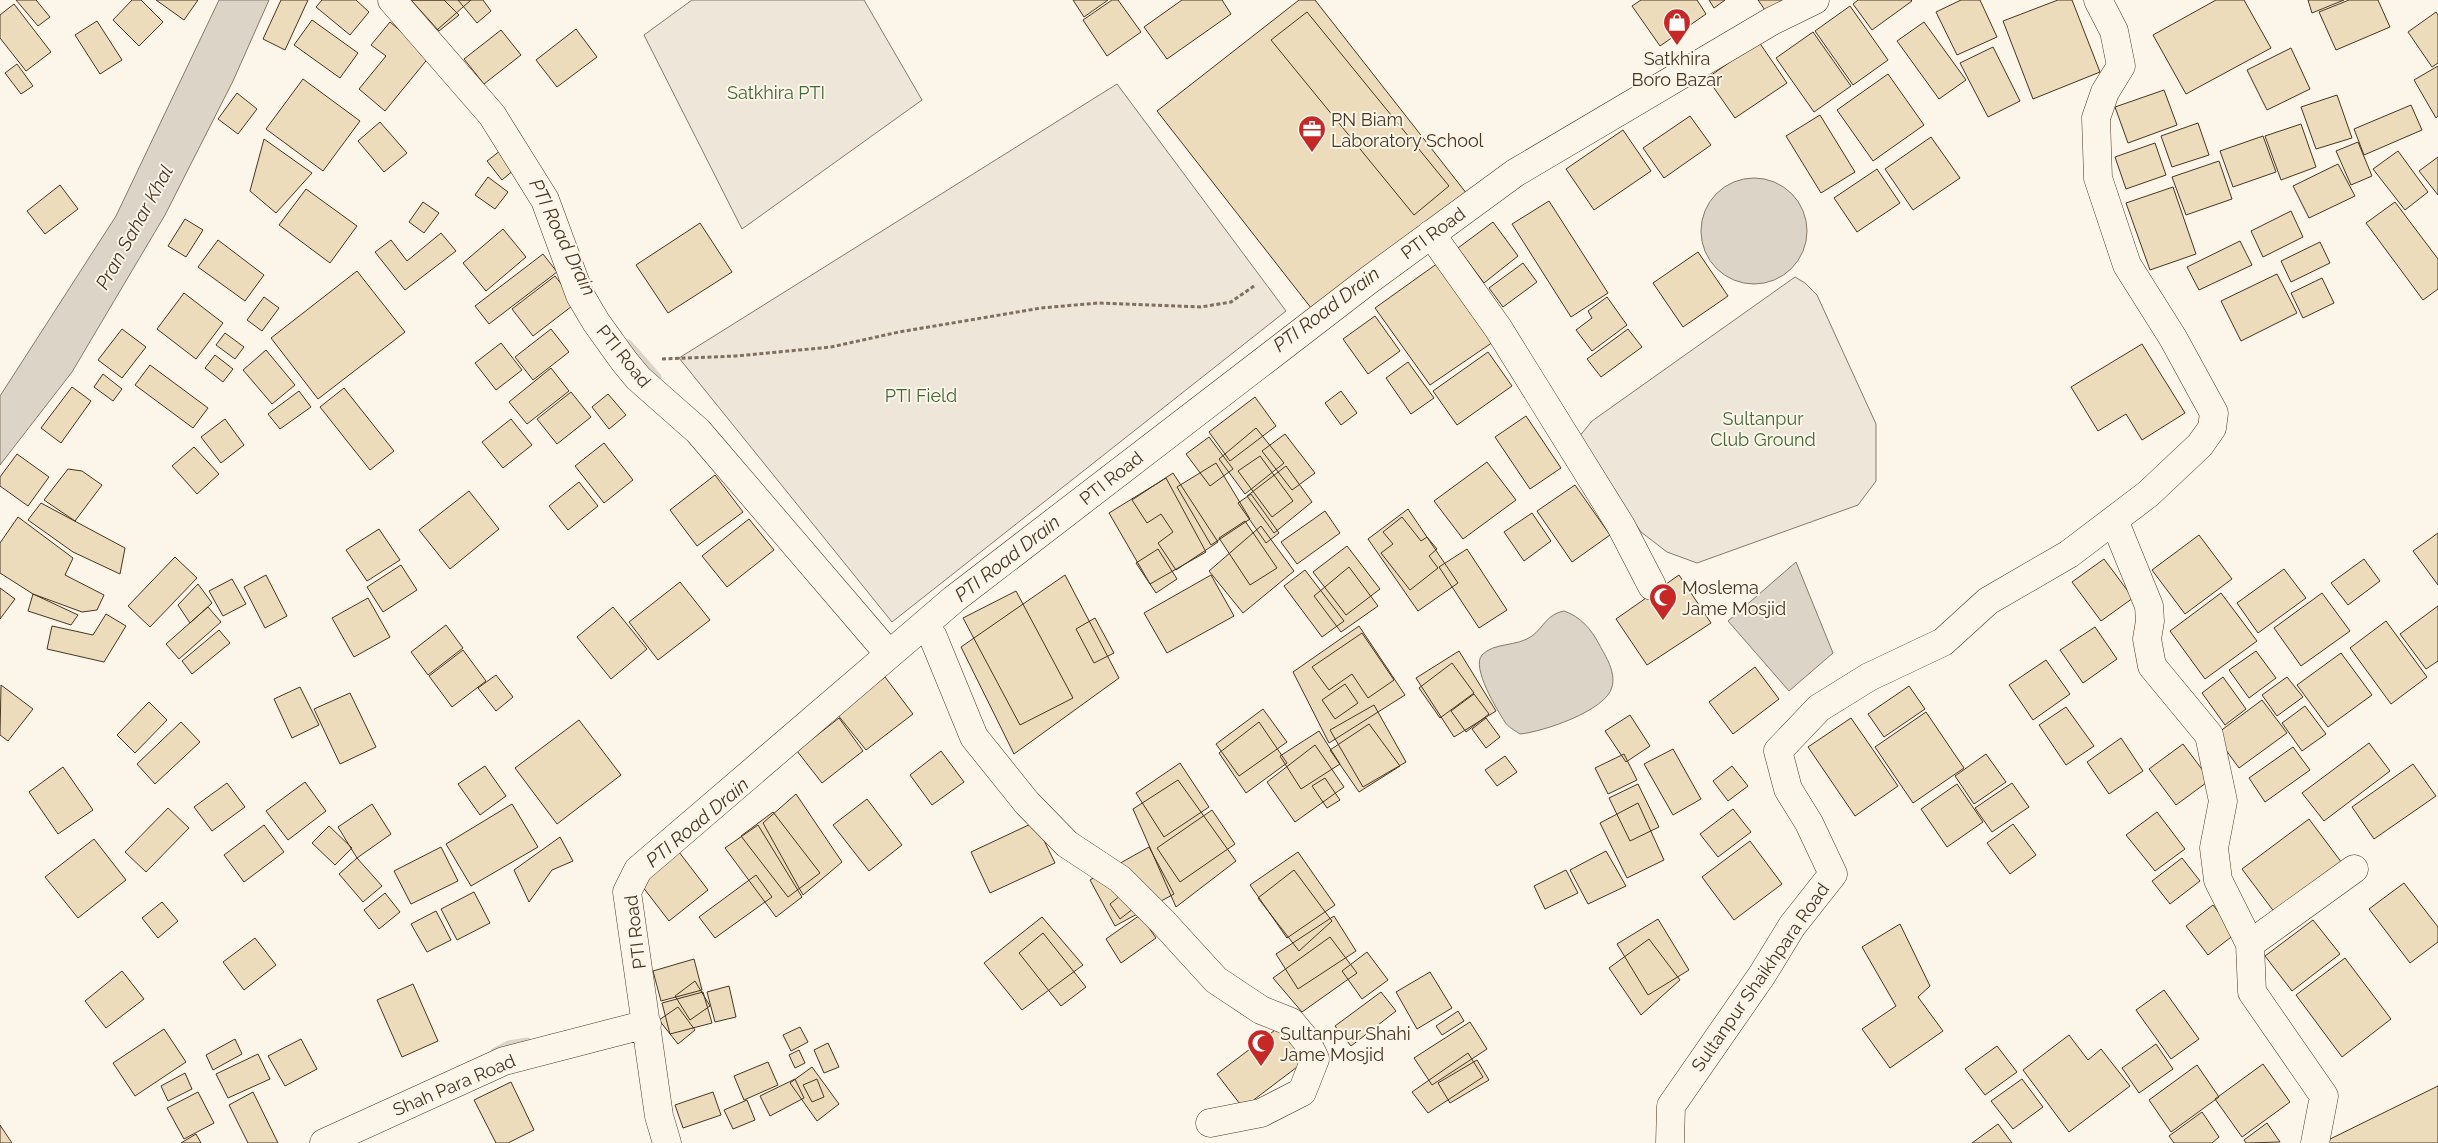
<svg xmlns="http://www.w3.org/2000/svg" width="2438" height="1143" font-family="Raleway,sans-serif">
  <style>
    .green { fill: #ede6d9; stroke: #887966 }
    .water { fill: #dcd4c6; stroke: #887966 }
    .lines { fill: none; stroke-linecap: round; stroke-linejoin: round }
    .stream { stroke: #dcd4c6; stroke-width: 9 }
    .building { fill: #ecdcbc; stroke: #4a3520 }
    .secondary-casing { stroke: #4a3520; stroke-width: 29 }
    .path { stroke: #7f6f5c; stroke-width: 3; stroke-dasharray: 4 2.5; stroke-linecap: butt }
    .secondary { stroke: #fbf6e9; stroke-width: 28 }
    .labels { text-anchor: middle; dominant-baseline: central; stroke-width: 4; stroke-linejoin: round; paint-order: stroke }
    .poi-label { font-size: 18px; fill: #4a3520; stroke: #fbf6e9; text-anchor: start }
    .park-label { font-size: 18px; fill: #436837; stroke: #fbf6e9 }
    .street-label { font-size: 18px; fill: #4a3520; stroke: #fbf6e9 }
    .water-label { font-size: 19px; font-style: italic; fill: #4a3520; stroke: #fbf6e9 }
  </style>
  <rect width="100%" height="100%" fill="#fbf6e9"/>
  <!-- green -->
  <path class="green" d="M692,0H864L922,100L742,229L644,35Z
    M1117,84L1286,311L892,622L679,358Z
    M1795,277L1805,283L1817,295L1876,424V481L1858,505L1697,563L1667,552L1641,532L1578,438L1592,421Z"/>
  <!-- water -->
  <path class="water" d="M219,0H269L233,81L165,215L72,372L0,465V396L116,216Z
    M1701 231a53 53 0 1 1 106 0a53 53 0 1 1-106 0Z
    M1796,562L1833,653L1789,691L1728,621Z
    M1564,611C1581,617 1591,629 1599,644C1606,657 1616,672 1612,687C1606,711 1542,732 1520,734C1514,730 1508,727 1505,722C1497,710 1471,667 1482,655C1494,642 1517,647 1532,636C1544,627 1547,614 1564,611Z"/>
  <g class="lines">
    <!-- stream -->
    <path class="stream" d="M628,344L657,377
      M495,1052L509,1045L527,1042"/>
  </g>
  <!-- building -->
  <path class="building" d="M16,0H36L50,17L38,26Z
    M132,0H141L163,22L139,46L113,20Z
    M156,0H198L184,20Z
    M281,0H308L285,50L263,39Z
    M322,0H356L369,12L350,35L316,7Z
    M381,0H471L421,44Z
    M411,0H444L459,15L439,31Z
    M458,0H483L491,11L477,23Z
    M1073,0H1108L1084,17Z
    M1112,0H1118L1141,32L1107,56L1083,20Z
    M1182,0H1222L1231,14L1167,59L1144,27Z
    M1299,0H1315L1467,194L1315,313L1157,111Z
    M1641,0H1697L1706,14L1660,46L1632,6Z
    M1709,0H1725L1714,8Z
    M1758,0H1784L1767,13Z
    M1858,0H1911L1912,1L1872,30L1853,4Z
    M1961,0H1980L1997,37L1957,55L1936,12Z
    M2058,0H2072L2100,72L2033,99L2003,21Z
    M2216,0H2244L2271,48L2186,94L2153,35Z
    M2308,0H2344L2312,13Z
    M2349,0H2378L2390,27L2336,50L2319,12Z
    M14,4L51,52L26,71L0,38V15Z
    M1850,6L1888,60L1853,85L1815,31Z
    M1307,12L1449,186L1414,215L1271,40Z
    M2436,12L2438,15V63L2432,67L2408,32Z
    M312,20L358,53L340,78L294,45Z
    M97,21L122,60L100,74L75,35Z
    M390,22L430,56L385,111L359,89L386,56L371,45Z
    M1924,22L1966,80L1939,99L1897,41Z
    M576,29L597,57L557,87L536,60Z
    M501,30L521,55L484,84L464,59Z
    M1813,32L1851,86L1814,112L1776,58Z
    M1759,42L1787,83L1735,118L1707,78Z
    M1993,47L2020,101L1988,117L1960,63Z
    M2291,48L2310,89L2267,110L2247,70Z
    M17,64L33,86L21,94L5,73Z
    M2438,66V116L2436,118L2414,80Z
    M1888,74L1924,125L1873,161L1837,110Z
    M303,79L360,121L323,171L266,129Z
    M2164,90L2177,125L2128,143L2115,107Z
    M237,93L257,109L238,134L218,119Z
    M2337,95L2352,138L2316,149L2301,107Z
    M2411,105L2422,130L2364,155L2354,129Z
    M1820,115L1855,172L1821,193L1786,136Z
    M1690,116L1711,145L1664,178L1643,148Z
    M380,122L407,153L384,172L358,141Z
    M2198,123L2209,155L2172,167L2161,136Z
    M2301,124L2316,167L2281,180L2265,136Z
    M1623,130L1651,171L1594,210L1566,169Z
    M2263,136L2276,172L2233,187L2220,151Z
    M1931,137L1960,178L1913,210L1885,169Z
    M264,139L312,173L276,213L250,191Z
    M2358,142L2372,176L2351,185L2336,151Z
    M2155,143L2166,175L2126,189L2115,157Z
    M500,151L515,169L502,180L487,161Z
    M2398,151L2428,192L2405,210L2373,169Z
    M2438,157V195L2419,171Z
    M2219,161L2232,199L2186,215L2172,177Z
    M2338,164L2355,196L2309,218L2293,186Z
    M1877,169L1900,203L1857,232L1834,198Z
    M488,177L508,192L495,209L475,195Z
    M60,185L78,209L45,234L27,211Z
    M2173,187L2196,254L2150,270L2126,203Z
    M306,189L357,226L330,263L279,225Z
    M1549,201L1608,293L1571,317L1512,224Z
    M423,202L439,213L424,233L409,222Z
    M2395,202L2438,259V289L2423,300L2366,223Z
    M2291,211L2303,237L2263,257L2251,231Z
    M185,219L203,230L186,257L168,246Z
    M1493,222L1518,256L1484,283L1458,248Z
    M700,223L732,272L668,313L636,265Z
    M503,229L526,257L486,291L463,263Z
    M441,233L456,251L405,290L375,252L391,240L407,261Z
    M218,240L264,275L245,301L198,267Z
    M2240,241L2252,265L2199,290L2187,267Z
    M2320,242L2330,263L2291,282L2281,261Z
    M1698,252L1728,296L1683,327L1653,283Z
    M543,254L557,272L489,324L475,306Z
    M1438,263L1493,342L1430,385L1375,308Z
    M1523,263L1537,282L1503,307L1489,288Z
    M357,271L405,332L318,399L271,338Z
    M2277,274L2297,313L2241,341L2221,301Z
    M555,276L576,303L533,336L512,309Z
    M2322,278L2334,303L2303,318L2291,293Z
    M184,293L223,323L196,359L157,329Z
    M264,297L279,308L262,331L247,320Z
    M1607,297L1627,325L1592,351L1576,330L1592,318L1588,311Z
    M1375,316L1400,351L1368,374L1343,339Z
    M122,329L146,347L122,378L98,360Z
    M551,329L569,352L533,380L515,357Z
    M1628,329L1642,347L1601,377L1587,359Z
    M225,333L244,347L235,359L216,345Z
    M501,343L522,370L496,390L475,363Z
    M2142,344L2185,413L2142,440L2126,414L2098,431L2071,387Z
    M266,350L295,385L272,404L243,370Z
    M1488,352L1512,386L1457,425L1433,391Z
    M215,355L233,369L223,382L205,368Z
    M1408,362L1434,398L1411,414L1386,378Z
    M150,365L208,408L193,428L135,385Z
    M551,368L569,391L527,424L509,402Z
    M103,374L122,389L113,401L94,387Z
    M72,387L91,401L61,443L41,428Z
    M344,388L394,451L370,470L320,407Z
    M299,391L311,407L280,429L268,414Z
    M1341,391L1357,413L1341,425L1325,403Z
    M571,392L591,417L557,444L537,419Z
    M608,394L626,415L609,429L592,407Z
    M1255,397L1276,426L1230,461L1209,432Z
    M1526,416L1561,468L1530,489L1495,437Z
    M225,419L244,445L221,463L201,437Z
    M511,419L532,445L503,468L482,442Z
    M1256,428L1284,463L1245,494L1219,459Z
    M1285,434L1315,473L1292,490L1262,451Z
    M1209,437L1233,469L1210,486L1186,454Z
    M604,443L633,480L604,503L575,466Z
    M194,447L219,474L197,494L172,466Z
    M17,454L49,477L28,506L0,486V477Z
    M1260,456L1293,501L1272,517L1238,471Z
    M1487,462L1516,500L1463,539L1434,501Z
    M1216,463L1250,519L1211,545L1177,487Z
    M1286,466L1312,502L1274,533L1247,496Z
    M68,469L82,471L102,485L75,521L44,500Z
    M1173,473L1218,542L1176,570L1158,543L1173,532L1161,514L1147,523L1132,500Z
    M715,475L743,512L697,546L670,510Z
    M1166,478L1206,552L1150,584L1109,513Z
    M579,482L598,506L568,530L549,506Z
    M1575,485L1610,535L1572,562L1537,511Z
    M469,491L499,529L450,569L419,530Z
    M1251,494L1279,533L1266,543L1238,503Z
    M41,503L125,548L120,574L73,552L28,520Z
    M1408,509L1458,583L1418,611L1368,539Z
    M1325,511L1340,533L1297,564L1281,542Z
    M1532,513L1551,541L1524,561L1504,532Z
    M18,517L73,558L65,575L104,595L97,610L82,612L33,594L0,573V543Z
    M1402,517L1421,541L1427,537L1437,549L1429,556L1438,568L1410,590L1381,553L1393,544L1383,532Z
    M749,519L774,550L727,587L702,556Z
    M1245,521L1277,568L1250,585L1219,538Z
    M1261,526L1294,571L1243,613L1209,571Z
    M379,529L400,560L367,581L346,550Z
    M2438,533V585L2413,551Z
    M2199,535L2232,579L2185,614L2152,570Z
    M1347,546L1380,589L1346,615L1313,572Z
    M1158,549L1177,579L1156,593L1136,563Z
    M1467,549L1507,610L1479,628L1439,567Z
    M175,557L197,578L150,627L128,606Z
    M2104,559L2133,598L2101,621L2072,582Z
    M2364,559L2380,581L2348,605L2331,583Z
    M401,565L417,590L383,612L367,587Z
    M1349,567L1378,606L1341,632L1314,596Z
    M2284,569L2306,598L2258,633L2237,603Z
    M1305,570L1344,621L1322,637L1284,586Z
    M266,575L287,616L265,628L244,587Z
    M1065,575L1119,678L1014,754L961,647Z
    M1211,575L1234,616L1167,653L1144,613Z
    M1679,575L1711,623L1647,665L1616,619Z
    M232,579L246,604L223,616L209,591Z
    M680,582L710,620L658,660L629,622Z
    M198,584L212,603L190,623L178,605Z
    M0,588L15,599L0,619Z
    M1016,591L1073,698L1020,725L963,618Z
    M2221,593L2257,641L2205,679L2170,631Z
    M2322,593L2350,631L2301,666L2274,628Z
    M33,594L78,615L71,625L28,611Z
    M368,598L390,637L354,657L332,618Z
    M2438,606V661L2426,669L2400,634Z
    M208,607L221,622L179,659L166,644Z
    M613,607L647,649L611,679L577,637Z
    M106,614L126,626L104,662L47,649L52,626L93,635Z
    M1095,618L1114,653L1094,663L1076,629Z
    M2386,621L2427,677L2391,704L2350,648Z
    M446,625L463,648L428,675L411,652Z
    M1359,626L1405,695L1329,743L1293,672Z
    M2095,627L2117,659L2083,683L2060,650Z
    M219,630L230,643L192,674L182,661Z
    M1362,633L1394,680L1368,698L1352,674L1329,690L1312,667Z
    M463,650L486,681L452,707L429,676Z
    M1459,651L1496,711L1454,737L1416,678Z
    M2256,651L2276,678L2249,698L2229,670Z
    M2341,653L2372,695L2328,727L2297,685Z
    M2046,660L2070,694L2033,720L2009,685Z
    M1452,663L1474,693L1440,718L1419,688Z
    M1755,667L1779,699L1733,734L1709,702Z
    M496,675L513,697L496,711L478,688Z
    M885,677L913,714L866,750L837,714Z
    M2223,677L2246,709L2225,725L2202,693Z
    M2287,677L2303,697L2277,716L2262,695Z
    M1345,684L1358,703L1335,719L1322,700Z
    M1,685L33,709L8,741L0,735Z
    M1909,686L1925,709L1884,737L1868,714Z
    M300,687L319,725L292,738L274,699Z
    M350,693L376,747L340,764L314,709Z
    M1474,694L1489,714L1466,732L1451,711Z
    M2262,700L2287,733L2239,768L2215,735Z
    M149,702L167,720L135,753L117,735Z
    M1374,705L1406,762L1363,787L1330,730Z
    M2305,706L2326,734L2302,751L2282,723Z
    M2066,707L2094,746L2066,765L2039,725Z
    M1263,709L1287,742L1239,776L1216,744Z
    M1926,712L1964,768L1913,803L1875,747Z
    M1630,715L1650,746L1626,762L1605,731Z
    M839,718L863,751L822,783L797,751Z
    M1486,718L1500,737L1486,748L1472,729Z
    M1851,718L1898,786L1855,816L1808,747Z
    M579,720L621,775L557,824L515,768Z
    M181,722L200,742L155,784L137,764Z
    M1259,722L1287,763L1246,793L1219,753Z
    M1369,724L1400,766L1359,792L1330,750Z
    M1319,731L1340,764L1301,789L1280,756Z
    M2121,738L2143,771L2109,794L2087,762Z
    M2369,743L2390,771L2324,821L2302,793Z
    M2183,744L2210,780L2176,805L2149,769Z
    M1315,745L1344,787L1295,822L1267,782Z
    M2293,747L2310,770L2265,802L2249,778Z
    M1673,749L1701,799L1673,815L1644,764Z
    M941,751L964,782L932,805L910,775Z
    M1624,754L1637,780L1608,794L1595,768Z
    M1986,754L2006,782L1974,804L1955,776Z
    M1505,756L1517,772L1497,786L1485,770Z
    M1180,763L1209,807L1164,837L1136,793Z
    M2413,764L2436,796L2374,839L2352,807Z
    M485,766L506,796L480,815L458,784Z
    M1732,766L1748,786L1728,801L1713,781Z
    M63,767L93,810L58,834L29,792Z
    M1325,778L1340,800L1327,808L1312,786Z
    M1178,780L1236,861L1176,907L1133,809Z
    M305,782L326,811L288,840L266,811Z
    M227,783L245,807L212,831L194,807Z
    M2012,783L2029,807L1992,832L1975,808Z
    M1638,784L1659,827L1630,841L1609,798Z
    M1957,784L1983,822L1947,847L1921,809Z
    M796,794L842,862L803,895L763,823Z
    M867,799L902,845L869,871L833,825Z
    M1638,803L1664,860L1627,878L1600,823Z
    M372,804L391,834L357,858L338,827Z
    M512,804L538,847L471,886L446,844Z
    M168,808L189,828L146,872L125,852Z
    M1733,809L1751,832L1718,857L1700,834Z
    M1212,810L1235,844L1180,882L1157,848Z
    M773,812L820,873L788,897L741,836Z
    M2157,812L2185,849L2155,871L2126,835Z
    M2309,819L2342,863L2275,913L2242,869Z
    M1035,822L1055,863L990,893L971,852Z
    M2013,824L2036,855L2010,874L1987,843Z
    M264,825L284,852L244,882L224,855Z
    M758,825L802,897L776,917L725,848Z
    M329,826L352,848L335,865L312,843Z
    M560,837L573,861L552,870L529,902L514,870Z
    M94,839L126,880L78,918L45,877Z
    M1750,841L1782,884L1734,920L1702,877Z
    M441,847L458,881L411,904L394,871Z
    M1149,847L1174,894L1115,926L1090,880Z
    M1606,851L1626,886L1588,904L1570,870Z
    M679,852L708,890L669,921L639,882Z
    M1298,852L1335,905L1287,938L1250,885Z
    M357,858L382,886L363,902L339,874Z
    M2182,858L2200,881L2170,904L2152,881Z
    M1294,870L1332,921L1299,951L1258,898Z
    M1566,870L1578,893L1545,909L1534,886Z
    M756,875L772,897L715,938L699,917Z
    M2404,883L2438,927V942L2410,963L2369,909Z
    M1126,891L1138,905L1120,919L1110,904Z
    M474,892L490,923L457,940L441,909Z
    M385,893L400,912L379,929L364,910Z
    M162,902L178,921L158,938L142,918Z
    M2213,905L2235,934L2208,955L2186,926Z
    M436,911L451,940L427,952L411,924Z
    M1140,915L1156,938L1121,963L1106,939Z
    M1334,916L1356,951L1298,989L1276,954Z
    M1042,917L1083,965L1022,1010L984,963Z
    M1658,919L1689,970L1648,995L1617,944Z
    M2313,920L2340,954L2292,991L2265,956Z
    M1900,924L1930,986L1918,997L1943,1031L1890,1068L1862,1029L1896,1006L1862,947Z
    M1043,933L1086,987L1061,1006L1019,953Z
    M1330,937L1357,973L1302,1012L1273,978Z
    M255,938L276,965L244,990L223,962Z
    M1649,939L1680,980L1641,1015L1609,968Z
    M1367,952L1388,980L1362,999L1342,971Z
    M2345,958L2391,1019L2342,1057L2296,995Z
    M694,959L702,990L661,1001L653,971Z
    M122,971L144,999L106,1028L85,1001Z
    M1430,972L1452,1008L1417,1029L1396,992Z
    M695,981L710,1006L690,1020L675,996Z
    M413,984L438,1041L402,1057L377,1000Z
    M729,986L736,1017L715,1022L707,992Z
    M2164,990L2199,1039L2171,1059L2136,1010Z
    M703,992L712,1023L670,1034L662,1003Z
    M1381,992L1396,1011L1351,1046L1335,1026Z
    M678,1007L695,1030L678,1044L659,1020Z
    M1458,1011L1464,1021L1442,1035L1436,1026Z
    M1470,1022L1487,1049L1432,1085L1414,1058Z
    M800,1027L808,1042L791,1051L783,1035Z
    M1279,1027L1305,1061L1243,1108L1217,1074Z
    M164,1029L186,1062L135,1096L113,1063Z
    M2069,1035L2088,1060L2101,1049L2130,1086L2069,1132L2023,1070Z
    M235,1039L242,1054L213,1070L206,1055Z
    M301,1039L317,1069L285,1086L268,1056Z
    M828,1043L839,1067L824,1073L814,1050Z
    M2156,1044L2173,1069L2139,1093L2122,1068Z
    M1997,1046L2017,1072L1985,1095L1965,1069Z
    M799,1050L805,1063L795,1068L789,1055Z
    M1468,1053L1483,1077L1428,1113L1412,1092Z
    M258,1054L270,1079L228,1098L216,1074Z
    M1477,1060L1489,1080L1450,1103L1438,1083Z
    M768,1062L778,1085L744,1100L734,1076Z
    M2263,1064L2290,1102L2242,1137L2215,1099Z
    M2197,1065L2219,1097L2171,1132L2149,1100Z
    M812,1067L839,1104L817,1121L790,1083Z
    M185,1073L192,1089L168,1101L161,1086Z
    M795,1079L804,1098L770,1116L760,1096Z
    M817,1079L824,1097L812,1102L803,1085Z
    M2022,1079L2043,1107L2013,1129L1991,1101Z
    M511,1082L534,1130L508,1143H496L474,1100Z
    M2438,1086V1143H2322Z
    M198,1092L214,1123L184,1139L167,1108Z
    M253,1092L278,1143H248L229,1105Z
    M713,1092L721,1115L683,1128L675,1105Z
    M747,1100L755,1120L733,1129L724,1110Z
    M2202,1112L2219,1137L2212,1143H2174L2169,1136Z
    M2267,1123L2280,1142L2246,1143L2244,1140Z
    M1998,1124L2012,1143H1972Z
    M0,1125L12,1143H0Z
    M196,1134L201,1143H181Z"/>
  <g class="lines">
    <!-- secondary casing -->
    <g class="secondary-casing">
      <path id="secondary" d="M392,0L492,115L545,200L580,295L596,322L624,361L638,378L698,431L889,654
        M1431,234L1498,328L1621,526L1652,586
        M2114,520L2149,606L2150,621L2147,639L2152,666L2209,735L2223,801L2214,848L2218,880L2250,944L2252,992L2324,1096L2315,1143
        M924,625L933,637L974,737L1027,803L1067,844L1120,879L1163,922L1216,980L1261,1010L1291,1022L1306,1040L1315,1059L1302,1092L1261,1113L1210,1123
        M2250,944L2354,869
        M324,1143L504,1061L647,1024
        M667,1143L659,1116L627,892L638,870L954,599L1369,280L1515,173L1772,21L1815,0
        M1670,1143L1671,1106L1762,975L1792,926L1833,874L1809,823L1788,789L1778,751L1819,708L1869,677L1943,642L1988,601L2069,554L2148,494L2200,445L2212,428L2214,413L2173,338L2127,265L2098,178L2096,118L2105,92L2121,66L2114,31L2098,0"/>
    </g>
    <!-- path -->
    <path class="path" d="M662,359L736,356L831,347L899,332L1041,308L1098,303L1201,307L1231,302L1254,286"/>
    <!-- secondary -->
    <use href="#secondary" class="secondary"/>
  </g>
  <!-- icons -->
  <defs>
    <g id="shop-pin" transform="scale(1.4375)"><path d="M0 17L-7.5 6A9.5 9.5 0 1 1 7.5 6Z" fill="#c62828" stroke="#fbf6e9"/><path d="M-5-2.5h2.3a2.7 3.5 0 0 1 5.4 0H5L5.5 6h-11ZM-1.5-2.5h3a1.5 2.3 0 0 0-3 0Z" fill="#fff"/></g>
    <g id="office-pin" transform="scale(1.4375)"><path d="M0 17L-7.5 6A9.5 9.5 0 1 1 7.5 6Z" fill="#c62828" stroke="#fbf6e9"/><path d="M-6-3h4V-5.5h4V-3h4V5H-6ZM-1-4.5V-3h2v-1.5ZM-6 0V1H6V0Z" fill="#fff"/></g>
    <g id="mosque-pin" transform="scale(1.4375)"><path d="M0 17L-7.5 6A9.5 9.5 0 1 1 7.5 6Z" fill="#c62828" stroke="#fbf6e9"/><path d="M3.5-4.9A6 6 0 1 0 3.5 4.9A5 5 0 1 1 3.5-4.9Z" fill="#fff"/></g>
  </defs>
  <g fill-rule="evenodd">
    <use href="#shop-pin" x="1677" y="22"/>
    <use href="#office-pin" x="1312" y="129"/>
    <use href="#mosque-pin" x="1663" y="597"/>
    <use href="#mosque-pin" x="1261" y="1043"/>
  </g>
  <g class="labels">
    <!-- poi labels -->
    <g class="poi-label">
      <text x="1677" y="58" text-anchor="middle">Satkhira<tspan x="1677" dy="21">Boro Bazar</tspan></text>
      <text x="1331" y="119">PN Biam<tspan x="1331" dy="21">Laboratory School</tspan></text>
      <text x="1682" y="587">Moslema<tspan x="1682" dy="21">Jame Mosjid</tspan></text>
      <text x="1280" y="1033">Sultanpur Shahi<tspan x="1280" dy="21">Jame Mosjid</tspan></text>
    </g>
    <!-- park labels -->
    <g class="park-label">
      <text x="776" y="92">Satkhira PTI</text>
      <text x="921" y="395">PTI Field</text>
      <text x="1763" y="418">Sultanpur<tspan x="1763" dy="21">Club Ground</tspan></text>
    </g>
    <!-- street labels -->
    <g class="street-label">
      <text transform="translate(1433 233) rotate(-36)">PTI Road</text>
      <text transform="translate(624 356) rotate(51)">PTI Road</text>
      <text transform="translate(1111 478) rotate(-38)">PTI Road</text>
      <text transform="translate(635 932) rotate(-97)">PTI Road</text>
      <text transform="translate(1760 977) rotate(-55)">Sultanpur Shaikhpara Road</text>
      <text transform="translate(454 1085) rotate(-23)">Shah Para Road</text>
    </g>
    <!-- water labels -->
    <g class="water-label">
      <text transform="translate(134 227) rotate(-61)">Pran Sahar Khal</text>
      <text transform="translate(563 237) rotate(64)">PTI Road Drain</text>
      <text transform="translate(1326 309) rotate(-37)">PTI Road Drain</text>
      <text transform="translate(1007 558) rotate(-38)">PTI Road Drain</text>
      <text transform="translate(697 822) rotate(-40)">PTI Road Drain</text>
    </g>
  </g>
</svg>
